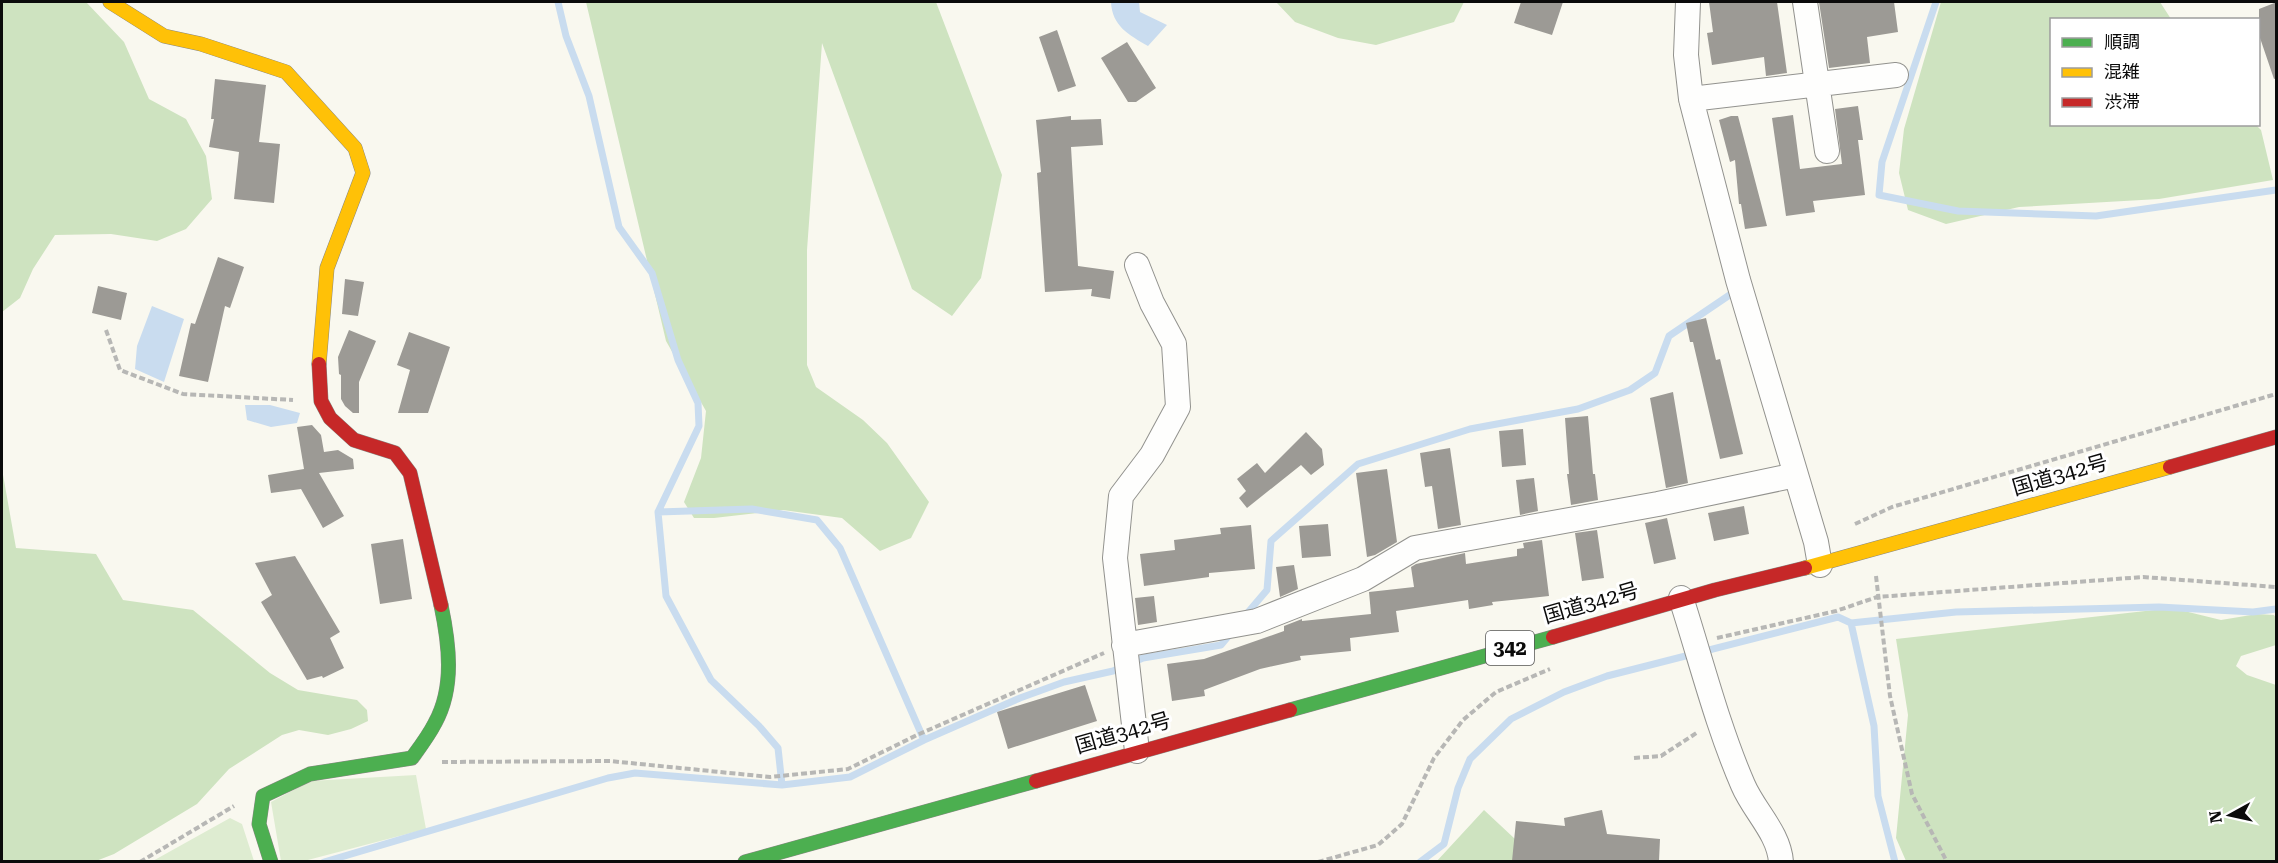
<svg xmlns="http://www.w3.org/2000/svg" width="2278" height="863" font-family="'Roboto Serif','Noto Sans JP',serif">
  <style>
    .green { fill: #deecd1 }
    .forest { fill: #cee3c0 }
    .water { fill: #c9dcef }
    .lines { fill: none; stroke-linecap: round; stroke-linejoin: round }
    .stream { stroke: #c9dcef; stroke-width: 7 }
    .building { fill: #9c9a95 }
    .street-casing { stroke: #92928e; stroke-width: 26 }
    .fast-casing { stroke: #898884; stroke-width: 15 }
    .slow-casing { stroke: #898884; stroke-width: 15 }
    .jam-casing { stroke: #898884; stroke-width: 15 }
    .path { stroke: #b7b7b5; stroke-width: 4; stroke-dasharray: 6 3; stroke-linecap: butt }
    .street { stroke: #fefefd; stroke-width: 24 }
    .fast { stroke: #4caf50; stroke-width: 14 }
    .slow { stroke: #ffc107; stroke-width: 14 }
    .jam { stroke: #c62828; stroke-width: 14 }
    .labels { text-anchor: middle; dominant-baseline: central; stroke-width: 6; stroke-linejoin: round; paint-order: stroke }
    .shield { fill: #fff; stroke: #545454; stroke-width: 1.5 }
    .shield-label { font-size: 20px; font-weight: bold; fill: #0b0b0b }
    .street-label { font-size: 21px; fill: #0b0b0b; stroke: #fff }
  </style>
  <rect width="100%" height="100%" fill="#f9f8ef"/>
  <!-- green -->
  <path class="green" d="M416,775L426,829L304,861H281L271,802L310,781Z
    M230,818L242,824L254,861L151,862Z"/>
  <!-- forest -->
  <path class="forest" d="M2,2H86L124,42L149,99L186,119L206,156L212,199L186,229L157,241L111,234L55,235L33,269L20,298L2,312Z
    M586,2H936L1002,175L981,278L952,316L912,289L822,43L807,250V365L816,387L863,420L887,443L929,502L911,538L880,551L842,518L783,510L714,518H694L684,502L701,458L706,411L666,341Z
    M1276,2H1464L1454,22L1376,45L1338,38L1295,22Z
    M1941,2H2160L2171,19L2052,20V124L2256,125L2261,130L2273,180L2159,199L2019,207L1946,224L1908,210L1899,173L1904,129Z
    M2,469L16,548L96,554L123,600L193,610L270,673L298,690L357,700L367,710L368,721L351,729L328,735L299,730L282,735L229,769L197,804L114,854L96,861H2Z
    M2172,608L2221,620L2257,614L2274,615L2276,618V645L2241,656L2236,666L2247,675L2276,685V861H1906L1896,838L1908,715L1896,639Z
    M1484,810L1528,851L1535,861L1436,862Z"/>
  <!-- water -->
  <path class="water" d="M1111,2H1139L1140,12L1167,25L1148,46C1129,35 1112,26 1111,2Z
    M152,306L184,319L164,382L135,369L137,346Z
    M245,405H270L300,413L297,423L271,427L247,420Z"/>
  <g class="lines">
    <!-- stream -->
    <path class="stream" d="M558,2L566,36L589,96L619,227L652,273L678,360L698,403L699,426L658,512L666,596L711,680L759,726L778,748L782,785
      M1936,2L1882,162L1879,195L1958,211L2096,216L2276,190
      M658,512L752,509L817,520L840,548L924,740
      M1244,617L1267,590L1271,541L1358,464L1470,429L1578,409L1630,390L1655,373L1669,336L1731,294
      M1851,623L1874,726L1878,796L1895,862
      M324,862L608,778L635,773L782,785L850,777L924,740L1020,698L1064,682L1113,671L1143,658L1221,645L1231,633
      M1420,862L1444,844L1458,788L1470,759L1511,719L1564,692L1607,676L1838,617L1851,623L1956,612L2159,607L2253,612L2276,609"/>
  </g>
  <!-- building -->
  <path class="building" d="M1521,2H1563L1552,35L1514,23Z
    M1709,2H1777L1787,73L1766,76L1764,57L1712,65L1707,33L1713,32Z
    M1819,2H1894L1898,32L1867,37L1870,63L1829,68Z
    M2277,2V78L2274,79L2259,35V9Z
    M1057,30L1076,86L1058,92L1039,37Z
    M1127,42L1156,88L1136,102H1128L1101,58Z
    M215,79L266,85L259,142L280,144L274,203L234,199L239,152L209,147L214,119H211Z
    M1858,106L1863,140H1858L1865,195L1813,201L1815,212L1786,216L1772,118L1793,115L1800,169L1842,164L1835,109Z
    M1071,116V120L1101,119L1103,145L1071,147L1078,266L1114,271L1110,299L1091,296L1092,289L1045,292L1037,173L1041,172L1036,120Z
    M1731,116H1738L1767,226L1745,229L1741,204H1739L1735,160L1730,162L1719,120Z
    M218,257L244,267L230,308L225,306L208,382L179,376L191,323L195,324Z
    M345,279L364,282L358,316L342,314Z
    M98,286L127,293L121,320L92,313Z
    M1706,318L1716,360L1720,359L1743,454L1720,459L1693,342H1690L1686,323Z
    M349,330L376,341L359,382V413H353L345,406L341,399V375L339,374L338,357Z
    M409,332L450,347L428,413H398L410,370L397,365Z
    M1673,392L1688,483L1666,488L1650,398Z
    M1588,416L1593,474H1595L1598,500L1571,505L1567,474H1569L1565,418Z
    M312,425L321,435L324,452L338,450L353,459L354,469L319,473L344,516L323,528L301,489L271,493L268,475L304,469L297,427Z
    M1523,429L1526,465L1502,467L1499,431Z
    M1306,432L1322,449L1324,465L1311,475L1301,465L1247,508L1239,498L1246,491L1237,479L1257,463L1265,473Z
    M1450,448L1461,525L1438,529L1432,486L1425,487L1420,453Z
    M1387,469L1397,542L1375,555L1367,557L1356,473Z
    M1534,478L1538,511L1520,515L1516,480Z
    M1744,506L1749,534L1714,541L1708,513Z
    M1667,518L1676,559L1654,564L1645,523Z
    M1328,524L1331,556L1302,558L1299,526Z
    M1251,525L1255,569L1209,573V577L1144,586L1140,554L1175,550L1174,540L1221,534L1220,528Z
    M1597,530L1604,578L1582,581L1575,533Z
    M403,539L412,599L380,604L371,544Z
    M1542,540L1549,596L1492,602L1493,605L1469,609L1468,600L1396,611L1399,632L1350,638L1351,651L1300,656L1301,660L1260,669L1204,690L1205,696L1172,701L1167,664L1204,659L1284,631V626L1302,619V621L1371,614L1369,592L1414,587L1411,567L1416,564L1465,553L1466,564L1517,556V549L1524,548L1523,543Z
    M295,556L340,632L330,638L344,668L323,678L322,676L307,680L261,602L272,595L255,563Z
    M1294,565L1298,589L1280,597L1276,567Z
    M1154,596L1157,622L1138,625L1135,598Z
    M1085,685L1097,721L1008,749L997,712Z
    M1602,810L1607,834L1660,839L1659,861H1512L1516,821L1565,826L1564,818Z"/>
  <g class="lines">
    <!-- street casing -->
    <g class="street-casing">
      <path id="street" d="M1688,2L1686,55L1691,99L1738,280L1816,542L1820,565
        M1805,2L1827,151
        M1691,99L1896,75
        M1137,265L1152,303L1174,344L1178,407L1152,455L1121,496L1115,558L1137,751
        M1681,598C1701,660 1717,725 1743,785C1754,811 1779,833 1781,862
        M1124,645L1257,621L1363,579L1415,548L1658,504L1796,475"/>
    </g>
    <!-- fast casing -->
    <g class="fast-casing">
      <path id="fast" d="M1290,710L1553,637
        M271,862L259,824L263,796L310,774L412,758C420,747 429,735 435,723C455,687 449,643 441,605
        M745,862L1036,781"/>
    </g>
    <!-- slow casing -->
    <g class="slow-casing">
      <path id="slow" d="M110,2L164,36L201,44L286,72L355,148L363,173L327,268L319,364
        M1805,568L2170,467"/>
    </g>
    <!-- jam casing -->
    <g class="jam-casing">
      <path id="jam" d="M319,364L321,401L330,418L354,440L395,453L410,473L441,605
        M2170,467L2276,437
        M1553,637L1715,590L1805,568
        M1036,781L1290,710"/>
    </g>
    <!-- path -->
    <path class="path" d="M106,330L120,370L183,394L293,400
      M1855,524L1892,507L2276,394
      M1876,576L1890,696L1912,794L1947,862
      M1717,638L1836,611L1877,597L2143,577L2276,587
      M1634,758L1661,756L1698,732
      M442,762L610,761L770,777L848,769L917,735L1104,653
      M140,862L234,806
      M1318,862L1378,845L1402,824L1434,758L1463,720L1496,692L1550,669"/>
    <!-- street -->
    <use href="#street" class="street"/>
    <!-- fast -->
    <use href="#fast" class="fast"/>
    <!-- slow -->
    <use href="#slow" class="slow"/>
    <!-- jam -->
    <use href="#jam" class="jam"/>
  </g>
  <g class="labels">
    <!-- shield labels -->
    <rect class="shield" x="1486" y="631" width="48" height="34" rx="4.5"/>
    <g class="shield-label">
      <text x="1510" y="648">342</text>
    </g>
    <!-- street labels -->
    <g class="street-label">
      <text transform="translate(2060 475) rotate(-16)">国道342号</text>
      <text transform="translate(1591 603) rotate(-16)">国道342号</text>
      <text transform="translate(1123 733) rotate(-16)">国道342号</text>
    </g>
  </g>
  <!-- border -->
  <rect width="2278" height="863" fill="none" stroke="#0b0b0b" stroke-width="6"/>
  <!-- legend -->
  <rect x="2050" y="18" width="210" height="108" fill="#ffffff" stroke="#9d9d9d" stroke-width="1.5"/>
  <rect x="2062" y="38" width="30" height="9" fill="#4caf50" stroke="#9d9d9d" stroke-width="1.5"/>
  <text x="2104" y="48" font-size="18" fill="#0b0b0b">順調</text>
  <rect x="2062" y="68" width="30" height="9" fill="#ffc107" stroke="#9d9d9d" stroke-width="1.5"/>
  <text x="2104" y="78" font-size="18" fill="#0b0b0b">混雑</text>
  <rect x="2062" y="98" width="30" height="9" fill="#c62828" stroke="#9d9d9d" stroke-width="1.5"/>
  <text x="2104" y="108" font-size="18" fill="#0b0b0b">渋滞</text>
  <!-- north arrow -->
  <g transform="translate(2230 815) rotate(262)" stroke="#ffffff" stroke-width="4.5" paint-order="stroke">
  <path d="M0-4.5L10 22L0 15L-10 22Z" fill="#0b0b0b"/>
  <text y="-9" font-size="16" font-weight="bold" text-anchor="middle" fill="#0b0b0b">N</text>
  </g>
</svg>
